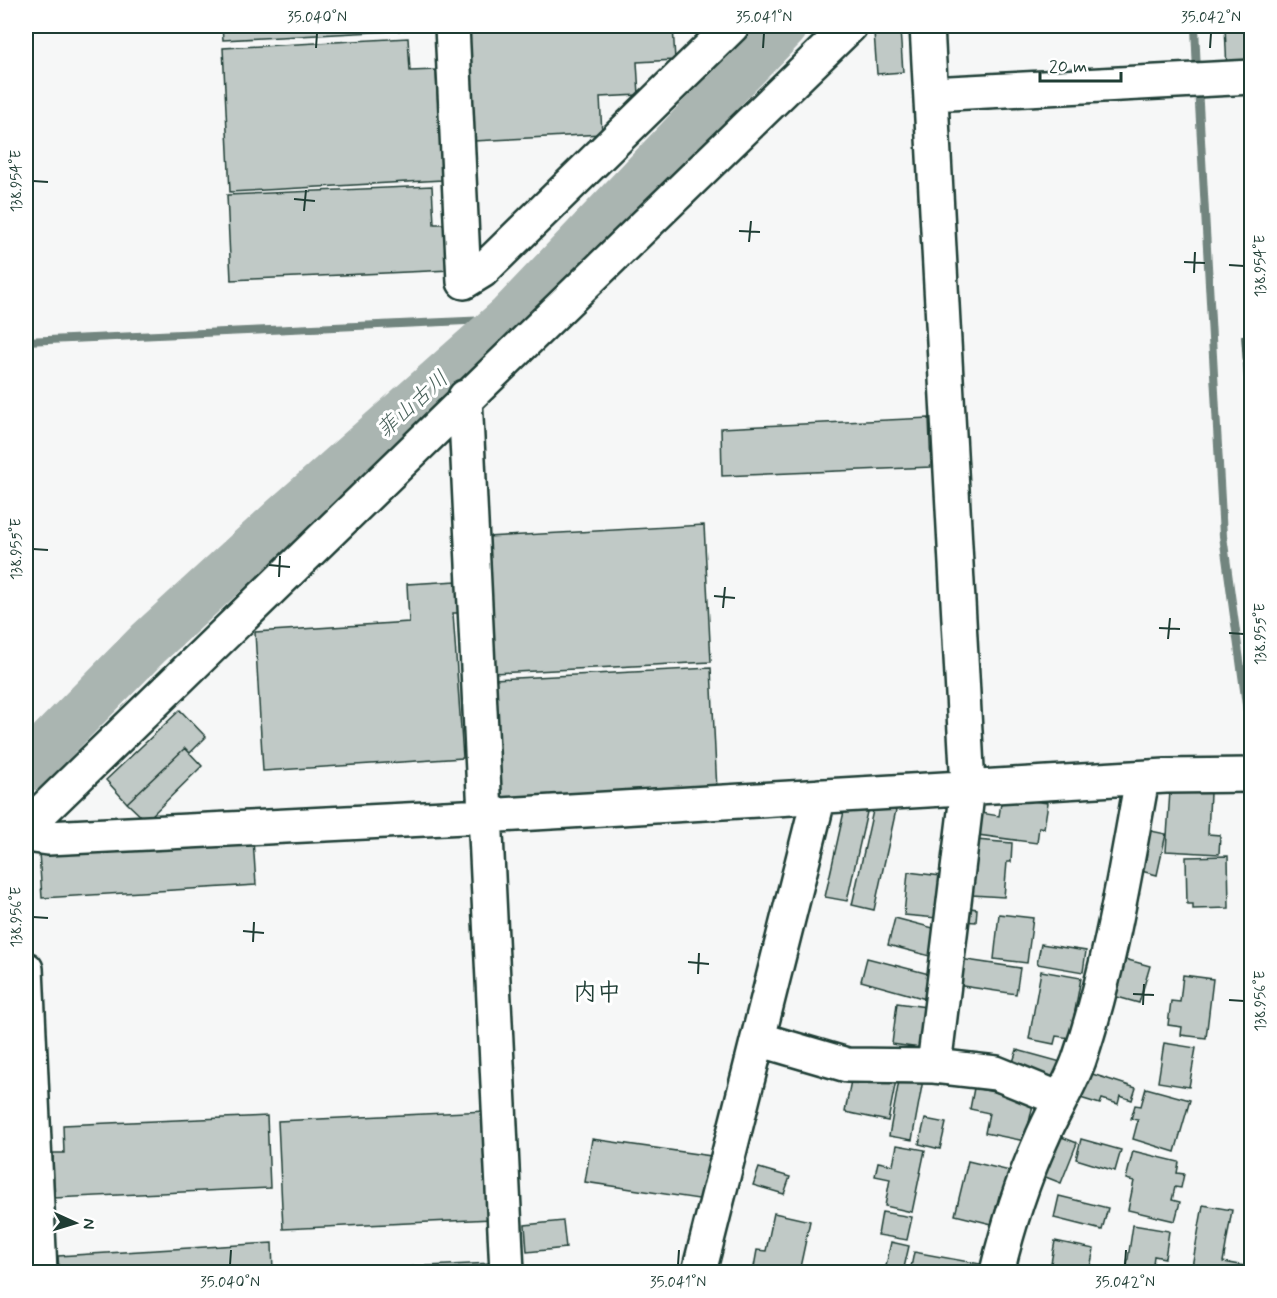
<svg xmlns="http://www.w3.org/2000/svg" width="1277" height="1298" font-family="Mynerve,'Klee One',sans-serif">
  <style>
    .lines { fill: none; stroke-linecap: round; stroke-linejoin: round }
    .stream { stroke: #72857f; stroke-width: 8 }
    .river { stroke: #aab5b1; stroke-width: 48 }
    .building { fill: #c0c9c6; stroke: #1f3d34; stroke-width: 1.5 }
    .minor-casing { stroke: #1f3d34; stroke-width: 38 }
    .minor { stroke: #fff; stroke-width: 33 }
    .ticks { fill: none; stroke: #1f3d34; stroke-width: 2 }
    .labels { text-anchor: middle; dominant-baseline: central; stroke-width: 6; stroke-linejoin: round; paint-order: stroke }
    .water-label { font-size: 22px; font-style: italic; fill: #49615a; stroke: #fff }
    .quarter-label { font-size: 24px; font-weight: bold; fill: #1f3d34; stroke: #fff }
    .neatline { fill: none; stroke: #1f3d34; stroke-width: 2 }
    .ticks-label { font-size: 15px; text-anchor: middle; fill: #1f3d34 }
  </style>
  <rect width="100%" height="100%" fill="#f6f7f7"/>
  <filter id="ink" filterUnits="userSpaceOnUse"><feTurbulence type="fractalNoise" baseFrequency=".0167" numOctaves="2"/><feDisplacementMap in="SourceGraphic" scale="12" xChannelSelector="R" yChannelSelector="G"/><feConvolveMatrix kernelMatrix="1 2 1 2 8 2 1 2 1" color-interpolation-filters="sRGB"/></filter>
  <g filter="url(#ink)">
    <g class="lines">
      <!-- stream -->
      <path class="stream" d="M1195,26L1197,73
        M1198,86L1223,536L1250,734L1252,758
        M26,341L509,319"/>
      <!-- river -->
      <path class="river" d="M26,768L149,643L286,517L509,319L716,101L721,91L784,26"/>
    </g>
    <!-- building -->
    <path class="building" d="M222,26H430V29L223,40Z
      M468,26H673L675,60L637,62L639,95L600,97L602,134L474,141Z
      M696,26H711L697,39Z
      M1225,26H1252V69L1227,71Z
      M900,30L903,72L877,74L874,32Z
      M408,38L410,71L436,70L442,180L230,192L223,48Z
      M432,186L434,224H449L451,270L231,280L227,195Z
      M1252,335V491L1242,336Z
      M929,418L931,467L722,476L721,428Z
      M704,525L711,662L494,673L487,537Z
      M457,581L459,613H453L463,758L263,771L255,632L409,622L407,584Z
      M711,668L717,791L500,801L494,679Z
      M180,710L206,737L190,753L185,748L127,803L106,780Z
      M185,748L202,766L146,821L127,803Z
      M1170,791L1210,793L1208,834L1220,835L1219,854L1166,851Z
      M1002,797L1048,803L1044,828L1039,827L1037,843L978,835L981,813L999,816Z
      M874,806L896,810L874,910L852,905Z
      M845,807L867,812L847,901L825,897Z
      M1146,830L1166,834L1157,875L1137,870Z
      M253,839L256,885L42,898L39,852Z
      M976,840L1012,843L1011,862H1007L1004,897L972,895Z
      M1228,856L1229,908L1193,909V904H1187L1186,857Z
      M908,872L941,876L937,918L904,915Z
      M963,907L977,909L976,922L962,921Z
      M999,914L1033,918L1027,963L994,959Z
      M895,918L937,929L930,956L888,945Z
      M1041,944L1086,951L1083,972L1037,964Z
      M867,958L933,975L926,999L861,981Z
      M1121,958L1150,966L1139,1003L1110,995Z
      M960,959L1020,968L1016,994L956,985Z
      M1041,971L1081,978L1070,1038L1056,1036L1054,1044L1029,1039Z
      M1183,975L1213,979L1206,1038L1181,1035L1182,1027L1168,1025L1171,1001L1180,1002Z
      M897,1003L926,1007L920,1048L892,1044Z
      M1164,1043L1196,1048L1189,1087L1158,1082Z
      M1017,1050L1061,1062L1056,1080L1011,1068Z
      M1086,1072L1136,1088L1132,1100L1120,1096L1118,1104L1102,1099L1100,1104L1077,1097Z
      M852,1075H897L888,1121L845,1112Z
      M900,1075L923,1080L912,1140L889,1136Z
      M974,1088L1034,1100L1025,1141L985,1133L989,1113L970,1109Z
      M1146,1088L1190,1100L1175,1152L1133,1139L1138,1120L1131,1119L1135,1105L1141,1106Z
      M486,1111L492,1219L283,1229L278,1121Z
      M267,1116L270,1188L54,1198L53,1153H64L63,1125Z
      M925,1119L946,1123L940,1149L919,1144Z
      M1054,1134L1077,1143L1061,1183L1038,1174Z
      M592,1139L711,1156L705,1200L585,1182Z
      M1081,1139L1121,1150L1115,1171L1076,1159Z
      M897,1145L925,1150L912,1212L885,1206L890,1179L875,1176L878,1162L893,1165Z
      M1133,1151L1179,1162L1177,1173L1184,1174L1181,1188L1175,1187L1172,1200L1180,1202L1175,1221L1128,1210L1134,1181L1126,1179Z
      M968,1161L1010,1171L1004,1197L999,1196L992,1224L955,1215Z
      M759,1168L790,1177L784,1194L753,1185Z
      M1059,1196L1108,1208L1102,1230L1054,1218Z
      M1203,1205L1232,1210L1223,1262L1251,1267L1250,1272H1191Z
      M882,1212L912,1217L907,1240L878,1235Z
      M774,1213L810,1221L799,1272H762L763,1269L754,1267L757,1250L766,1251Z
      M563,1221L566,1248L527,1252L525,1225Z
      M1133,1225L1169,1231L1165,1258L1154,1256L1152,1272H1126Z
      M1055,1241L1094,1249L1089,1272H1077L1050,1268Z
      M891,1242L909,1246L903,1272L885,1271Z
      M272,1243L273,1272H59L58,1256Z
      M914,1252L986,1265L985,1272H910Z
      M493,1263V1272H291Z
      M1012,1265L1050,1272H1010Z"/>
    <g class="lines">
      <!-- minor casing -->
      <g class="minor-casing">
        <path id="minor" d="M452,26L464,282L482,271L732,26
          M927,26L968,787L934,1066
          M931,94L1252,77
          M465,397L507,1272
          M26,827L850,26
          M26,835L48,838L484,816L1166,776L1252,775
          M26,969L40,1272
          M758,1039L847,1065L934,1066L996,1073L1060,1099
          M699,1272L819,796
          M997,1272C1008,1226 1022,1182 1042,1138C1053,1112 1069,1087 1079,1060C1110,969 1125,872 1142,779"/>
      </g>
      <!-- minor -->
      <use href="#minor" class="minor"/>
    </g>
  </g>
  <!-- ticks -->
  <path class="ticks" d="M316,48L317,33M763,48L764,33M1210,48L1211,33M33,181L48,182M294,199L315,201M304,211L306,190M739,231L760,232M749,242L751,221M1184,262L1205,263M1229,265L1244,266M1194,273L1195,252M33,549L48,550M269,565L290,567M279,577L280,556M714,596L735,598M723,608L725,587M1159,628L1180,629M1229,633L1244,634M1168,639L1170,618M33,917L48,918M243,931L264,933M253,942L254,922M688,962L709,964M698,974L699,953M1133,994L1154,995M1229,1000L1244,1001M1143,1005L1144,984M230,1265L231,1250M678,1265L679,1250M1125,1265L1126,1250"/>
  <g class="labels">
    <!-- water labels -->
    <g class="water-label">
      <text transform="translate(413 405) rotate(-42)">菲山古川</text>
    </g>
    <!-- quarter labels -->
    <g class="quarter-label">
      <text x="597" y="993">内中</text>
    </g>
  </g>
  <!-- margin -->
  <rect width="1277" height="1298" fill="none" stroke="#fff" stroke-width="66"/>
  <!-- north arrow -->
  <g transform="translate(75 1223) rotate(94)" stroke="#ffffff" stroke-width="4.5" paint-order="stroke">
  <path d="M0-4.5L10 22L0 15L-10 22Z" fill="#1f3d34"/>
  <text y="-9" font-size="16" font-weight="bold" text-anchor="middle" fill="#1f3d34">N</text>
  </g>
  <!-- scale -->
  <path d="M1040 72v9h81v-9" fill="none" stroke="#1f3d34" stroke-width="3"/>
  <text x="1049" y="72" font-size="18" fill="#1f3d34" stroke="#ffffff" stroke-width="4.5" paint-order="stroke">20 m</text>
  <rect x="33" y="33" width="1211" height="1232" class="neatline"/>
  <g class="ticks-label">
    <text x="317" y="22">35.040°N</text>
    <text x="764" y="22">35.041°N</text>
    <text x="1211" y="22">35.042°N</text>
    <text transform="translate(16 181) rotate(-90)" y="5">138.954°E</text>
    <text transform="translate(1260 266) rotate(-90)" y="5">138.954°E</text>
    <text transform="translate(16 549) rotate(-90)" y="5">138.955°E</text>
    <text transform="translate(1260 634) rotate(-90)" y="5">138.955°E</text>
    <text transform="translate(16 917) rotate(-90)" y="5">138.956°E</text>
    <text transform="translate(1260 1001) rotate(-90)" y="5">138.956°E</text>
    <text x="230" y="1287">35.040°N</text>
    <text x="678" y="1287">35.041°N</text>
    <text x="1125" y="1287">35.042°N</text>
  </g>
</svg>
